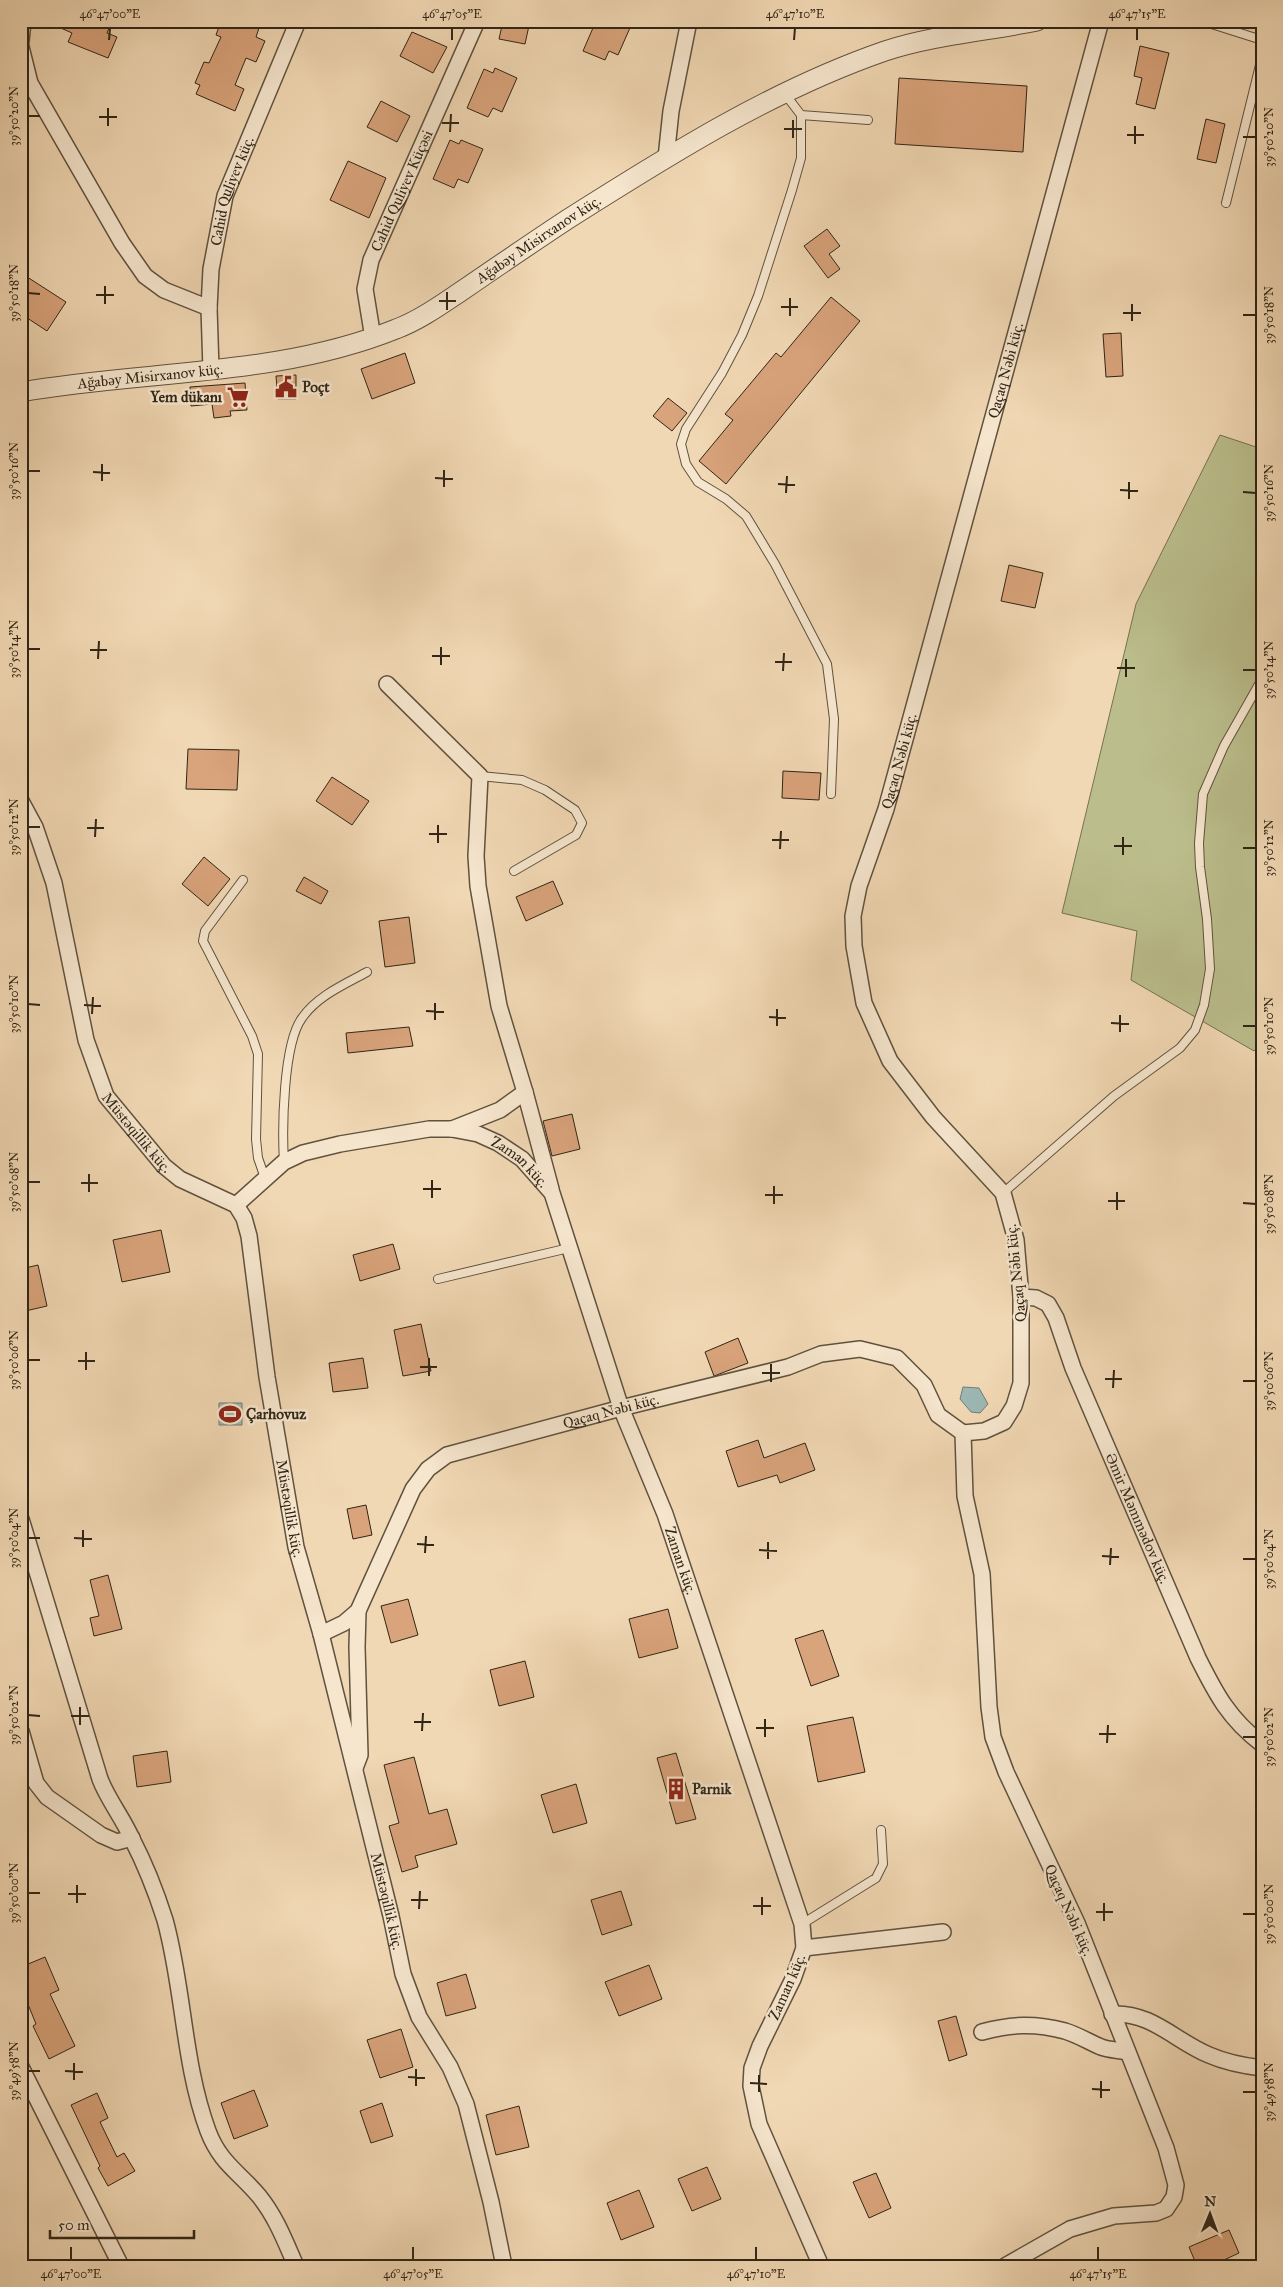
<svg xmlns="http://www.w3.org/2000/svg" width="1283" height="2287" font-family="'IM FELL Great Primer',serif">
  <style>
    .green { fill: #bbbe8c; stroke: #767251 }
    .water { fill: #9cb8b4; stroke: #717d75 }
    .building { fill: #d9a37b; stroke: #302516 }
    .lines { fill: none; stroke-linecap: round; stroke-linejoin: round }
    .service-casing { stroke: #60523e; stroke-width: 10 }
    .minor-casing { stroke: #60523e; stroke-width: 18 }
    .tertiary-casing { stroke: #60523e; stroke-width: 21 }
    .service { stroke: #f6e6ce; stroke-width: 8 }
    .minor { stroke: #f6e6ce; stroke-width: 15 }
    .tertiary { stroke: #f6e6ce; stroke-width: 19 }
    .ticks { fill: none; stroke: #302516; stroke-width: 2 }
    .labels { text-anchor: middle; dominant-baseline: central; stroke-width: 5; stroke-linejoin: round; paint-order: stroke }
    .street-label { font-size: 15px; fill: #302516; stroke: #f6e6ce }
    .poi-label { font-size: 15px; font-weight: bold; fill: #302516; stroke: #f6e6ce; text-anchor: start }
    .neatline { fill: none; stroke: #302516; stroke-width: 2 }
    .ticks-label { font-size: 12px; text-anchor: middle; fill: #302516 }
  </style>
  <rect width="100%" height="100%" fill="#f1d8b4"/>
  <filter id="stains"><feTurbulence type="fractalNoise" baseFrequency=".004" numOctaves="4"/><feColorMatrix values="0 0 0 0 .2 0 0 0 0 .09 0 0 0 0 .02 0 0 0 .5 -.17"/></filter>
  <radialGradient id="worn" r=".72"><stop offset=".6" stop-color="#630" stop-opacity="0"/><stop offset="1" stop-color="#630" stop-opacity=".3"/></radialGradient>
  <!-- green -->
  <path class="green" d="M1220,435L1262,449V1042L1254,1051L1131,980L1137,931L1062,913L1136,604Z"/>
  <!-- water -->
  <path class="water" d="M963,1387L979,1388L988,1404L980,1413L971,1412L960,1399Z
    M219,1403H242V1425H219Z"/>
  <!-- building -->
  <path class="building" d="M45,21H112L107,33L117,37L108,58L68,42L72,33Z
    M221,21H244L259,28L256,37L265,41L256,62L246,58L235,85L244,89L235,111L196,94L200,85L195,83L204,62L209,63L221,37L216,35Z
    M503,21H530L525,44L499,39Z
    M596,21H633L618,55L609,51L605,60L583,51Z
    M412,32L447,47L433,73L400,56Z
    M1140,46L1169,53L1155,109L1136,104L1142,78L1134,76Z
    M495,68L517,78L502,112L493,108L488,117L467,108L484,69L493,73Z
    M899,78L1027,86L1023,152L895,144Z
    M381,101L410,116L397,142L367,127Z
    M1206,119L1225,124L1216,163L1197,159Z
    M450,140L459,144L461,140L483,149L468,183L458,179L454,188L433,179Z
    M348,161L386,178L369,218L330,200Z
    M827,229L840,246L829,254L840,269L828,278L804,246Z
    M21,273L66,302L47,331L21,314Z
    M831,297L860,321L726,484L699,461L733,420L725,414L776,353L781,357Z
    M1121,333L1123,376L1106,377L1103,334Z
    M405,353L415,383L372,399L361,369Z
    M296,375V399H278L276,376Z
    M245,383L247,410L230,411L231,416L214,418L212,404L191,406L190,387Z
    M668,398L687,413L672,431L653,416Z
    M1009,565L1043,573L1035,608L1001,601Z
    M188,749L239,750L237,790L186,789Z
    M783,771L821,773L819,800L782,798Z
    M332,777L369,801L352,825L316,801Z
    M204,857L230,879L208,906L182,884Z
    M304,877L328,891L321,904L296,891Z
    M553,881L563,904L526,921L516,897Z
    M409,917L415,963L385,967L379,921Z
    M409,1027L413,1046L348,1053L346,1033Z
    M572,1114L580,1149L552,1156L543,1121Z
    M161,1230L170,1272L122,1282L113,1240Z
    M393,1244L400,1269L360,1281L353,1255Z
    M38,1265L47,1306L21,1312V1269Z
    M421,1324L431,1371L403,1376L394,1330Z
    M738,1338L748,1363L714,1376L705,1352Z
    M363,1358L368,1388L333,1392L329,1363Z
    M758,1440L764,1458L805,1443L815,1470L780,1483L777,1475L738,1487L726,1451Z
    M366,1505L372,1535L353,1539L347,1509Z
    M108,1575L122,1629L94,1636L90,1618L99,1616L90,1580Z
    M408,1599L418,1635L391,1643L381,1606Z
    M668,1609L678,1648L639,1658L629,1619Z
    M823,1630L839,1676L811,1686L795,1639Z
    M525,1661L534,1697L499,1706L490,1670Z
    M853,1717L865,1772L818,1782L807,1726Z
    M167,1751L171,1782L137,1787L133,1756Z
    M676,1753L696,1819L676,1824L657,1758Z
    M414,1757L429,1814L447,1809L457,1844L415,1856L418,1867L402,1872L389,1826L399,1823L384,1765Z
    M576,1784L587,1823L553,1833L541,1795Z
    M621,1891L632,1925L602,1935L591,1900Z
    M45,1957L59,1990L50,1994L75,2046L49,2059L33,2026L36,2024L21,1987V1967Z
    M649,1965L662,1999L619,2016L605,1982Z
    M466,1974L476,2008L446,2016L437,1983Z
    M956,2016L967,2055L949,2061L938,2021Z
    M401,2029L413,2067L380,2078L367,2040Z
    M254,2090L268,2126L234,2139L221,2103Z
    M97,2093L108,2118L100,2122L117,2157L124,2153L135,2171L108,2186L98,2168L100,2166L71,2105Z
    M382,2103L393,2136L371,2143L360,2111Z
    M519,2106L529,2147L496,2155L486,2115Z
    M707,2167L721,2199L692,2211L678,2179Z
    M876,2173L891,2208L869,2218L853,2182Z
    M639,2190L654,2227L621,2240L607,2203Z
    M1229,2230L1239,2253L1211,2266H1197L1189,2247Z"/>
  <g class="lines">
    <!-- service casing -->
    <g class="service-casing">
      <path id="service" d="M1202,21L1262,40
        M785,94L801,115V158L792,190L758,296L742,335L722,373L686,429L681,444L686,464L698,482L726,499L746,516L775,564L827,664L834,719L831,794
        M801,115L868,120
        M1226,203L1262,57
        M480,776L522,780L545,790L575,810L582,823L576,835L514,871
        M243,880L205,931L203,941L252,1036L258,1054L256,1139L258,1158L265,1178
        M284,1162C282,1129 283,1044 302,1018C317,996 345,984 367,972
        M1003,1193L1114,1096L1180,1048L1195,1030L1204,1005L1210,969L1207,919L1200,867L1199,843L1203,794L1224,746L1262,679
        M438,1279L569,1248
        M802,1924L876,1878L883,1864L881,1830"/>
    </g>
    <!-- minor casing -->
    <g class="minor-casing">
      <g id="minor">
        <path d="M21,41L23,21"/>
        <path d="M21,47L30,83L122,243L145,276L164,290L209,308"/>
        <path d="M666,158L671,111L689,21"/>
        <path id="s1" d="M373,338L365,289L371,260L477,21"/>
        <path id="s2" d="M211,370L209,308L211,269L225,196L298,21"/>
        <path d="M387,684L480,776L476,856L478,886L499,1006L525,1092L551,1189"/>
        <path id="s3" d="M21,801L35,827L54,883L86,1040L106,1096L164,1166L180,1179L236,1205L244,1218L249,1236L267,1377L296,1547L321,1634L391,1916L403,1974L419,2017L450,2067L466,2104L491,2202L504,2266"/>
        <path d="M452,1129L500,1110L525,1092"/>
        <path id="s4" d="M236,1205L284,1162L303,1153L340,1144L429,1129H452L478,1134L498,1143L522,1159L552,1193L621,1408L665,1514L802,1924L804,1948L793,1979L760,2046L752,2068L751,2086L759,2124L821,2266"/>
        <path id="s5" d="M1021,1297L1036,1298L1048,1304L1056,1318L1073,1368L1198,1658C1216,1694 1229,1719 1262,1744"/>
        <path d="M21,1519L100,1779C108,1800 123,1818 132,1839C144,1862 157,1895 165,1920C184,1989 183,2063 208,2131C220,2163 239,2172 259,2196C276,2217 285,2241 296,2266"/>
        <path id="s6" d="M321,1634L344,1623L358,1611L413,1489L428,1469L447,1455L621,1408L788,1367L821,1354L860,1349L897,1358L924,1385L938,1415L963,1433"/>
        <path d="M21,1731L36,1783L47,1797L101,1835L117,1842L132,1838"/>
        <path d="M355,1768L360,1755L357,1647L358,1611"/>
        <path d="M804,1948L943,1932"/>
        <path d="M1112,2014C1152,2012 1175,2041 1209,2055C1225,2062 1245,2066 1262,2068"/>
        <path d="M982,2032C1011,2024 1035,2023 1065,2031C1078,2035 1089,2042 1101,2047C1109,2050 1119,2050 1127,2052"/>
        <path d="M21,2067L121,2266"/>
        <path id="s7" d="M1005,2266L1070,2229L1114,2216L1156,2213L1166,2209L1174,2197L1176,2185L1166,2148L1077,1923L1006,1772L993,1737L989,1707L982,1574L965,1496L963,1433L984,1431L1004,1422L1014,1406L1021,1383V1297L1016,1240L1003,1193L933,1117L890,1061L864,1003L854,946L853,916L859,886L886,809L1101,21"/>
      </g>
    </g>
    <!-- tertiary casing -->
    <g class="tertiary-casing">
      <g id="tertiary">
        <path id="s8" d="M21,392C146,370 277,377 396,329C420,320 442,304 463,290C498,266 533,242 568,219C669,155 772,90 885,51C934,35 987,31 1037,21"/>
      </g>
    </g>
    <!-- service -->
    <use href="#service" class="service"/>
    <!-- minor -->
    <use href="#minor" class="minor"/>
    <!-- tertiary -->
    <use href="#tertiary" class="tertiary"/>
  </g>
  <!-- ticks -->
  <path class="ticks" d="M109,40L110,28M452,40V28M794,40L795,28M1137,40V28M28,116H40M99,117H117M442,123H459M108,126V108M784,129H802M450,132L451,114M1127,135H1144M1243,137H1256M793,138V120M1135,144V126M28,293L40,294M96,295H114M439,301H456M105,304V286M781,307H798M447,310V292M1123,313H1141M1243,315H1256M790,316V298M1132,321V304M28,471H40M93,472L110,473M435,478L453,479M102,481V464M778,484L795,485M444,487V470M1120,490L1138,491M1243,492L1256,493M786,493L787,476M1129,499V482M28,649H40M90,650H107M432,656H450M98,659L99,641M775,662H792M441,665V647M1117,668H1135M1243,670H1256M783,671L784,653M1126,677V659M28,827H40M87,828H104M429,834H447M95,837L96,819M772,840H789M438,843V825M1114,846H1132M1243,848H1256M780,849L781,831M1123,855V837M28,1004L40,1005M84,1005L101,1006M426,1011L444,1012M92,1014L93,997M769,1017L786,1018M435,1020V1003M1111,1023L1129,1024M777,1026V1009M1243,1026H1256M1120,1032V1015M28,1182H40M81,1183H98M423,1189H441M89,1192V1174M765,1195H783M432,1198V1180M1108,1201H1125M1243,1203L1256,1204M774,1204V1186M1117,1210V1192M28,1360H40M78,1361H95M420,1367H437M86,1370V1352M762,1373H780M429,1376V1358M1105,1379H1122M1243,1381H1256M771,1382V1364M1113,1388L1114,1370M28,1538H40M74,1538L92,1539M417,1544L434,1545M83,1547V1530M759,1550L777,1551M425,1553L426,1536M1102,1556L1119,1557M768,1559V1542M1243,1559H1256M1110,1565L1111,1548M28,1715L40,1716M71,1716H89M414,1722H431M80,1725V1707M756,1728H774M422,1731L423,1713M1099,1734H1116M765,1737V1719M1243,1737H1256M1107,1743L1108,1725M28,1893H40M68,1894H86M411,1900H428M77,1903V1885M753,1906H771M419,1909L420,1891M1096,1912H1113M1243,1914H1256M762,1915V1897M1104,1921V1903M28,2071H40M65,2071L83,2072M408,2077L425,2078M74,2080V2063M750,2083L767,2084M416,2086V2069M1092,2089L1110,2090M759,2092V2075M1243,2092H1256M1101,2098V2081M71,2260V2247M413,2260V2247M756,2260V2247M1098,2260V2247"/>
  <!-- icons -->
  <defs>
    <g id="civic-bare" transform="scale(1.725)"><path d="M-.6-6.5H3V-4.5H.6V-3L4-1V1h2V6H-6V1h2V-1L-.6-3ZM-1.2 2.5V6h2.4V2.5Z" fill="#8f2418" stroke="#f6e6ce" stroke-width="2.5" paint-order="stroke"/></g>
    <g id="supermarket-bare" transform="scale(1.725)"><path d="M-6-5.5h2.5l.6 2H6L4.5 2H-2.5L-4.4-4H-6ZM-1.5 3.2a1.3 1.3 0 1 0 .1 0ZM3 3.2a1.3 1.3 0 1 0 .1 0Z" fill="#8f2418" stroke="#f6e6ce" stroke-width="2.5" paint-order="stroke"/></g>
    <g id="stadium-bare" transform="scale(1.725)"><path d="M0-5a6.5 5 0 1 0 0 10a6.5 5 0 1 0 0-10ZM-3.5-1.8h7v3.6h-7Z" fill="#8f2418" stroke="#f6e6ce" stroke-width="2.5" paint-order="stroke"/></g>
    <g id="building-bare" transform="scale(1.725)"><path d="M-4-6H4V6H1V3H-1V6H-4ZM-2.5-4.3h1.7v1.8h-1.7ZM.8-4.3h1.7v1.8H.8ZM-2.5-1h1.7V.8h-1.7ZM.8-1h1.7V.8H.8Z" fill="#8f2418" stroke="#f6e6ce" stroke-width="2.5" paint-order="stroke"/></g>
  </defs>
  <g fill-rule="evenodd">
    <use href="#civic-bare" x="286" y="387"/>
    <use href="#supermarket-bare" x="238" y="397"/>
    <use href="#stadium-bare" x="230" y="1414"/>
    <use href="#building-bare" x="676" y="1789"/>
  </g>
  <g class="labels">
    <!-- street labels -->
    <g class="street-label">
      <text stroke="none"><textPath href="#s1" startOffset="155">Cahid Quliyev Küçəsi</textPath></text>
      <text stroke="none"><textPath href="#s2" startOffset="182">Cahid Quliyev küç.</textPath></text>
      <text stroke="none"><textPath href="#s8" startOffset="550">Ağabəy Misirxanov küç.</textPath></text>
      <text stroke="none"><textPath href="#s7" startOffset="2161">Qaçaq Nəbi küç.</textPath></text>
      <text stroke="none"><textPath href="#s8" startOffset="130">Ağabəy Misirxanov küç.</textPath></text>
      <text stroke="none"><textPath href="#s7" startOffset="1756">Qaçaq Nəbi küç.</textPath></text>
      <text stroke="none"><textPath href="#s3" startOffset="356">Müstəqillik küç.</textPath></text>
      <text stroke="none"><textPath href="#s4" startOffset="314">Zaman küç.</textPath></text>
      <text transform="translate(1016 1273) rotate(-96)">Qaçaq Nəbi küç.</text>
      <text stroke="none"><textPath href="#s6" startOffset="396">Qaçaq Nəbi küç.</textPath></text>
      <text stroke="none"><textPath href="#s3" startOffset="791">Müstəqillik küç.</textPath></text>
      <text stroke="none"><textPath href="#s5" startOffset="261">Əmir Məmmədov küç.</textPath></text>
      <text stroke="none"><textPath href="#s4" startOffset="749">Zaman küç.</textPath></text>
      <text stroke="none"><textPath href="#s3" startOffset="1196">Müstəqillik küç.</textPath></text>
      <text transform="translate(1069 1910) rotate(66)">Qaçaq Nəbi küç.</text>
      <text transform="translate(787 1987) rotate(-66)">Zaman küç.</text>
    </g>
    <!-- poi labels -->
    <g class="poi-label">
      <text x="302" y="387">Poçt</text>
      <text x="222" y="397" text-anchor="end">Yem dükanı</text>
      <text x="246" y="1414">Çarhovuz</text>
      <text x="692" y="1789">Parnik</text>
    </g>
  </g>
  <!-- margin -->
  <rect width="1283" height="2287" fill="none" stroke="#f1d8b4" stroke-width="55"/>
  <!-- north arrow -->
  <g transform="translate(1210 2214) rotate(1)" stroke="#f6e6ce" stroke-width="4" paint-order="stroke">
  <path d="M0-4L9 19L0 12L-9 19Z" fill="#302516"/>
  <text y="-8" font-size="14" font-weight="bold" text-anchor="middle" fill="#302516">N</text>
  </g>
  <!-- scale -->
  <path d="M50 2230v8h144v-8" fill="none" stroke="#302516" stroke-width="2.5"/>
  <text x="58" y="2230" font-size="15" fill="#302516" stroke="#f6e6ce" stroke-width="4" paint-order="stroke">50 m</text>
  <rect x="28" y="28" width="1228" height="2232" class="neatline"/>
  <g class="ticks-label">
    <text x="110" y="18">46°47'00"E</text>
    <text x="452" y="18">46°47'05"E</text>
    <text x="795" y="18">46°47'10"E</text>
    <text x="1137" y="18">46°47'15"E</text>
    <text transform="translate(14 116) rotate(-90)" y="4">39°50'20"N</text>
    <text transform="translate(1269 137) rotate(-90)" y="4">39°50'20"N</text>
    <text transform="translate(14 293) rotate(-90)" y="4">39°50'18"N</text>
    <text transform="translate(1269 315) rotate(-90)" y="4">39°50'18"N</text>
    <text transform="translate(14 471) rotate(-90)" y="4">39°50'16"N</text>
    <text transform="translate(1269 493) rotate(-90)" y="4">39°50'16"N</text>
    <text transform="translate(14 649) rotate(-90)" y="4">39°50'14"N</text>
    <text transform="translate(1269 670) rotate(-90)" y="4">39°50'14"N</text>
    <text transform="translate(14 827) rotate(-90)" y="4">39°50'12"N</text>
    <text transform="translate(1269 848) rotate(-90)" y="4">39°50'12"N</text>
    <text transform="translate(14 1004) rotate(-90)" y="4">39°50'10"N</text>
    <text transform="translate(1269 1026) rotate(-90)" y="4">39°50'10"N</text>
    <text transform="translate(14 1182) rotate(-90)" y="4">39°50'08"N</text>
    <text transform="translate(1269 1204) rotate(-90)" y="4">39°50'08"N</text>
    <text transform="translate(14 1360) rotate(-90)" y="4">39°50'06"N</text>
    <text transform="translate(1269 1381) rotate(-90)" y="4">39°50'06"N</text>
    <text transform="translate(14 1538) rotate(-90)" y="4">39°50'04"N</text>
    <text transform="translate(1269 1559) rotate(-90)" y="4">39°50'04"N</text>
    <text transform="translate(14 1715) rotate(-90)" y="4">39°50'02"N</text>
    <text transform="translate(1269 1737) rotate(-90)" y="4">39°50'02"N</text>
    <text transform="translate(14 1893) rotate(-90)" y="4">39°50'00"N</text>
    <text transform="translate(1269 1914) rotate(-90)" y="4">39°50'00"N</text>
    <text transform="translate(14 2071) rotate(-90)" y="4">39°49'58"N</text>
    <text transform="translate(1269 2092) rotate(-90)" y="4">39°49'58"N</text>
    <text x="71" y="2278">46°47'00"E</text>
    <text x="413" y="2278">46°47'05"E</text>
    <text x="756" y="2278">46°47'10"E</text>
    <text x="1098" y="2278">46°47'15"E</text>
  </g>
  <rect width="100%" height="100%" filter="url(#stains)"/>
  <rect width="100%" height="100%" fill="url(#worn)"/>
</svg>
